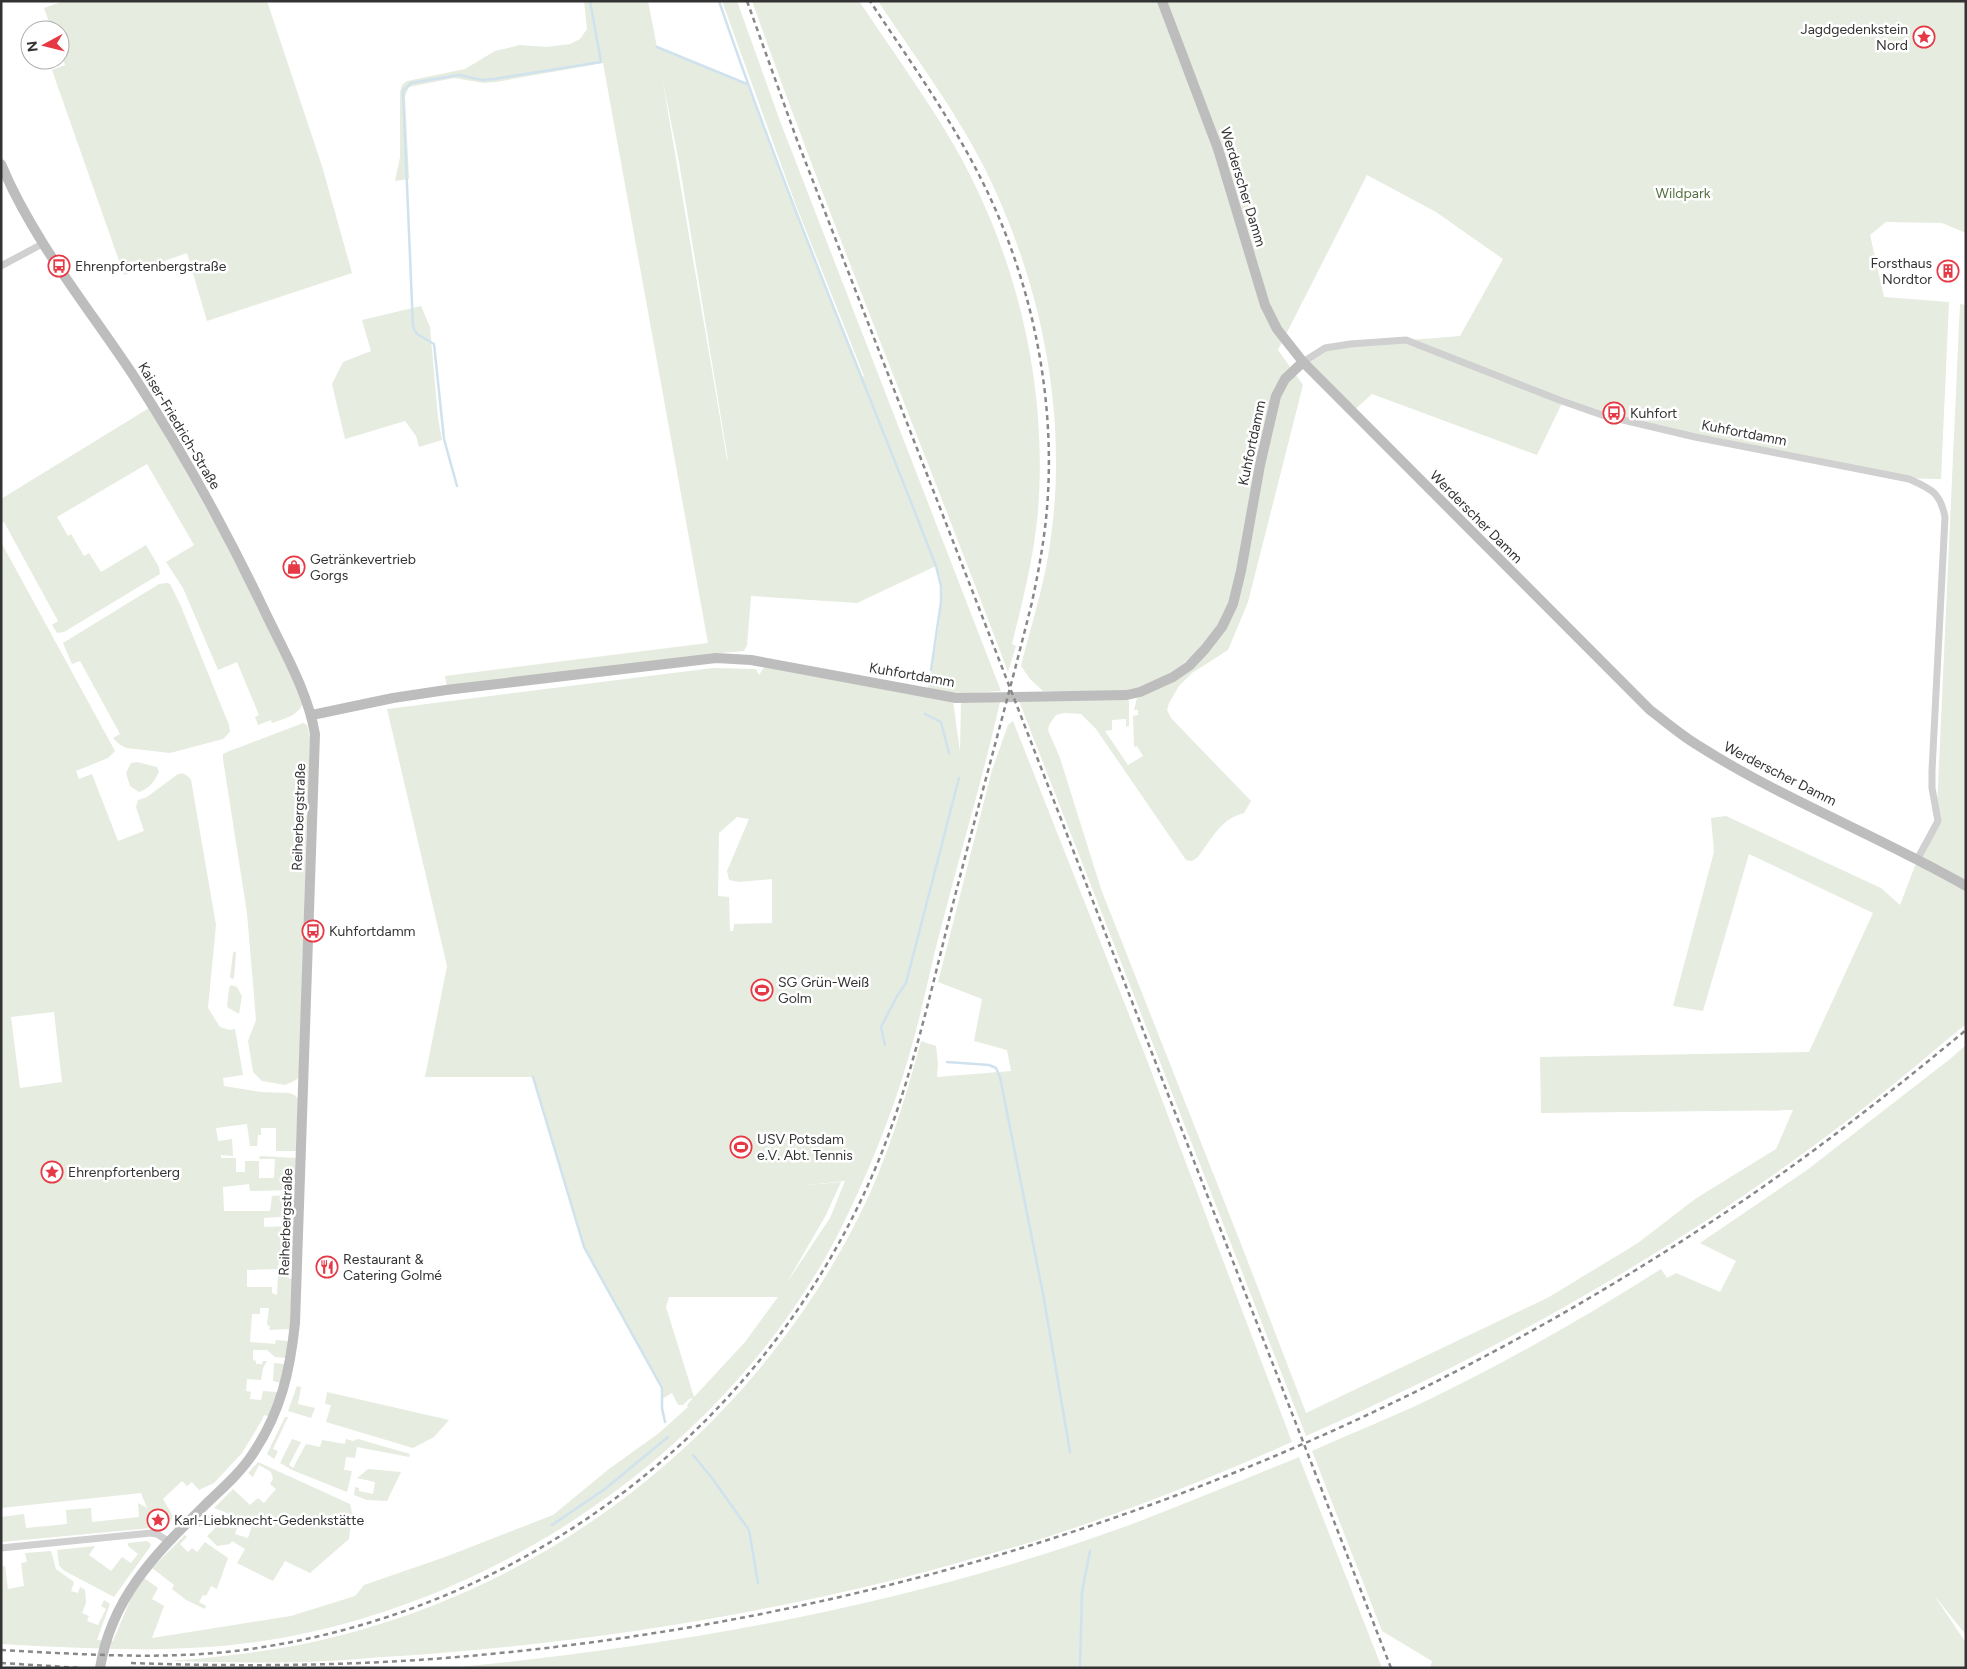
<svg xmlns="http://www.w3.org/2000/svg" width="1967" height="1669" font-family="Figtree,sans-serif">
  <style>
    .green { fill: #e6ecdf; fill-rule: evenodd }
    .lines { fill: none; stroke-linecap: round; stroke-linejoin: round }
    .stream { stroke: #cfe2ee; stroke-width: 2.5 }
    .street { stroke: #d0d0d0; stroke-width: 7 }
    .secondary { stroke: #bdbdbd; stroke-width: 10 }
    .rail { stroke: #888; stroke-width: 2.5; stroke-dasharray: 5 4; stroke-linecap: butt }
    .labels { text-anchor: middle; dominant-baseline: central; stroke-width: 5; stroke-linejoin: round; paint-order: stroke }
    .poi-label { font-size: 14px; fill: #333; stroke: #fff; text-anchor: start }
    .street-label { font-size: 14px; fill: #333; stroke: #fff }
    .park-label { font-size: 14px; fill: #56703f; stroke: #fff }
  </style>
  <rect width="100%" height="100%" fill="#fff"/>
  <!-- green -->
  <path class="green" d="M64,1H267L322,166L352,273L207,321L187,253L124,275L52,70L65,65L60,51V30H52L44,8Z
    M584,1H648L657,47L747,84L794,208L863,377L864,376L795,203L722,1H737L780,121L1001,691L957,694L928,689C934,652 948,601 936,566L857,603L751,596L747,645L744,651L710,654L447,688L445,676L708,643L603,63L496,82L484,83L454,78L409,87L405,96L409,179L395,181L400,157V92L402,85L407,81L465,69L495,51L520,45L546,47L570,44L580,39L587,29ZM662,77L679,162L728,460L727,459Z
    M752,1H859C891,49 926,97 955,147C1017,256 1048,385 1038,511C1034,556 1023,600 1012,644L1016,646L1008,672C924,448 832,227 752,1Z
    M878,1H1966V233L1942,223L1886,222L1870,235L1884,297L1949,302L1941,479C1896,480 1850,467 1806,459C1724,443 1642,428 1563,401L1537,455L1372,394L1352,412L1303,362L1318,352L1334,346L1460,336L1503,259L1436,212L1367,175L1278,350L1303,385L1248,602L1228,650L1192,673L1179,686L1169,703L1167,710L1171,718L1251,801L1244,813C1221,818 1211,840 1198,857L1192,861L1186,860L1096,729L1081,714L1064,713L1056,715L1049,725L1048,730L1060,758L1101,889L1241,1244L1306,1413L1549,1297L1638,1243L1695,1199L1776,1149L1793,1110L1541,1113L1540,1057L1809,1052L1873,913L1749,854L1703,1011L1673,1006L1714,852L1711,818L1726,816L1881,888L1900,905L1918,858L1938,821L1937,808L1960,304L1966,305V1024C1933,1051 1900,1080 1866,1106C1695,1240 1504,1349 1306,1436L1019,701L1127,699L1129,701V726L1126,727V719L1112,720V730L1105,731L1128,765L1143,756L1137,746L1134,747L1133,716L1138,715V710H1134L1137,698C1170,683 1189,675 1212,646L1203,644C1185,664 1161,685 1133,690C1104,695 1072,691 1043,691L1030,679L1021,666C1030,629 1043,590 1049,550C1070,422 1043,287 986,171C956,111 915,57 878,1Z
    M421,306L430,327L438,418L442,440L419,447L416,436L405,421L345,439L332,384L343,362L371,351L362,320Z
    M149,408C206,504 257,601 303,702C300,715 284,719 272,723L271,720L258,725L255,717L259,715L237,662L218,670L183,588L166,562L194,545L147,464L57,517L68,536L71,534L84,556L89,553L101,572L146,545L159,567L160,574L64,632L57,633L52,625L58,621L4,522L1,524V499Z
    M1,542L115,751L108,758L76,771L79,779L92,774L118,841L144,831L136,807L138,800L147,797L178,774C184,772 188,776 191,780L216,925L208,1008L220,1027L230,1030L235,1029L243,1075L223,1078L224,1086L261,1092L289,1093L295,1095L298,1099L296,1151H276V1128H261V1135H258L257,1146H250L247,1124L216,1128L218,1141L232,1139L233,1156L221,1155V1158H236V1172H245V1161H259V1178H274L275,1159H259L260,1156L296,1158L295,1180H282V1184L295,1185V1190L250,1191L249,1184L223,1187L224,1211H270L272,1196L289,1195V1199H295L294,1216L264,1218V1227L294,1226L293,1259L279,1260L278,1269L247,1270V1287H272V1293L277,1295L278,1275L292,1279L290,1329L269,1330L270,1327L267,1324L269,1308H260V1314H252L250,1342L275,1344L276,1340L288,1341L287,1358L275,1357L267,1350H253V1360L256,1361V1364H262L263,1361H267L263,1368L261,1380L247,1379L246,1391L251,1392L250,1399L261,1400L263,1391L278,1392L268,1416L264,1415L262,1420L242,1453L214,1483L199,1490L192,1482L187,1486L182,1481L163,1499L173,1516L170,1522L162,1527L1,1542V1517L24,1514L26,1528L67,1524L66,1510L91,1508L92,1522L139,1517L138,1503L147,1508L141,1493L1,1508ZM54,1012L62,1082L20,1088L11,1017Z
    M167,583L170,584L180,604L229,725L230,732L223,739L170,753L126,748L119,744L113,738L120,734L80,661L72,664L63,643L159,584Z
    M765,666L953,701L960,752L961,702H1000C983,778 960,853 941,928C931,963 925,999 915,1034C899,1096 875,1158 847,1216C744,1433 516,1596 281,1638C188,1655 95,1649 1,1644V1566H5L8,1589L24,1586L21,1563L27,1562L25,1553L51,1551L56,1569L74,1582L71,1591L78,1593L80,1587L85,1590L86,1603L82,1613L89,1616L87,1621L98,1625L106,1609L101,1606L104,1600L110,1604L97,1640L113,1641L132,1596L144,1578L158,1588L152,1599L164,1606L152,1638L291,1616L355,1596L364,1585L445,1557L553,1515L609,1469L659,1433L688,1407L687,1405L693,1398L689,1399L683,1405H678L672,1393L662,1399V1388L584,1247L533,1077H425L447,966L387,709L713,668L756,669L759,675ZM737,817L749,819L727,871L729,880L739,882L772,879V923L734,924L733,931H730L729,897L718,896L719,833ZM845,1181L830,1218L786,1284L826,1215L841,1182L798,1186ZM669,1297H778L745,1342L694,1397L666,1307Z
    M1013,721L1145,1055L1292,1442C1211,1478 1128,1511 1044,1538C1014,1548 984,1555 954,1564C773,1614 588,1643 401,1656C376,1657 351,1660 326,1661C273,1664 221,1662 169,1661C229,1656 287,1650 346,1634C576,1574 773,1407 871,1191C892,1143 907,1092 921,1041L936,1046L938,1063L937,1077L1011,1071L1007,1050L974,1041L982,999L938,982L992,770L1008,725Z
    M303,723L307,725L310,737L308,800H301V814L307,815L299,1077L296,1080L285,1085L262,1081L253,1072L248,1041L256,1020L247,913L223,759V754L227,752Z
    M137,762L157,767L159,772C154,782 150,788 139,792L130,786L126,773L131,763Z
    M235,951L236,953L234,978L232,979L230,977L233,953Z
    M231,985L237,987L242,996L239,1014L227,1007L229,988Z
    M1966,1045V1635L1934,1595L1966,1643V1668H1430L1432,1661L1382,1631L1312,1451C1351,1433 1391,1418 1430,1399C1509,1361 1587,1316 1661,1269L1667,1278L1676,1273L1720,1292L1736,1261L1700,1243L1807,1170L1950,1059Z
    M274,1363L286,1364L281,1383L273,1381Z
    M297,1386L301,1387L298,1404L315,1408L311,1418L288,1411Z
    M327,1392L449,1420L434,1437L413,1448L326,1422L331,1405L325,1404Z
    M285,1417H288L273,1449L278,1451L274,1459L267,1454Z
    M292,1439L301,1442L289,1465L293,1468L306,1444L320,1447L322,1440L345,1444L346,1439L353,1441L358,1439L410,1454L409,1457L357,1447L355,1458L346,1457L344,1470L352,1471L347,1492L292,1470L280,1463Z
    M1299,1457L1382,1668H449C682,1646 915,1604 1135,1523C1190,1502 1245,1479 1299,1457Z
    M258,1462L350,1504L352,1513L349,1539L310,1573L285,1561L273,1581L237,1563L245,1549L232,1541L230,1544L217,1546L207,1536L216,1527L208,1518L199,1527L197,1525L208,1515L221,1527L237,1528L235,1534L248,1538L253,1523L214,1508L233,1489L250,1505L258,1498L264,1503L276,1489L270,1484L273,1479L271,1472L259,1465L253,1477L248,1473Z
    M368,1469L401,1472L387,1501L367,1500L354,1495L355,1487L359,1488V1491L373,1494L375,1482L357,1478Z
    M185,1535L187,1537L180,1544L188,1552L192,1548L197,1552L205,1542L228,1558L217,1589L211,1586L206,1596L203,1595L199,1602L206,1606L205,1609L186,1600L172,1589L174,1585L152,1568Z
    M147,1541L151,1544L150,1547L114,1597L63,1570L59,1565L57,1550L95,1546L89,1555L111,1571L122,1557L131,1563L138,1554L128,1546V1543Z"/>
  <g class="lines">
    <!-- stream -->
    <path class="stream" d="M719,1C784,192 863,378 936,566L941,586V602L931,670
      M657,47L747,84
      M457,486L444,439L434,344L417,334L413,327L403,91L411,83L459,75L482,80L494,79L601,62L590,1
      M925,714L941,722L949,753
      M885,1045L881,1027L897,996L906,983L959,778
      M947,1062L989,1065L996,1068L1000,1077L1044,1299L1070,1452
      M533,1077L584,1247L662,1388V1408L665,1422
      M693,1455L712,1478L749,1530L758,1583
      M552,1525L605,1489L668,1437
      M1080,1668L1082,1592L1090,1551"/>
    <!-- street -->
    <path class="street" d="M1,266L44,243
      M1303,362L1325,348L1350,344L1406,340L1562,401L1602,415L1695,437L1909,479C1931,489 1940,492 1945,517L1932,771V788L1938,821L1918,858
      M1,1548L151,1533L157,1534L168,1541"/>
    <!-- secondary -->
    <path class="secondary" d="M1162,1L1218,149L1265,305L1277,329L1303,362L1650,710C1666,722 1682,736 1699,746C1784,800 1879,836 1966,886
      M1,164C33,241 89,308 135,378C184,454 228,534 267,616C285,653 308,693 315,734L295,1323C290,1371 281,1411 254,1452C242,1471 224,1487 208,1502C158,1552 112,1595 100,1668
      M312,715L393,698L446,690L716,658L751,660L956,698L1127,695L1140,692L1173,677L1189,666L1205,649L1222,627L1233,604L1241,571L1260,465L1276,396L1285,379L1303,362"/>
    <!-- rail -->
    <path class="rail" d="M747,1L797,140L1391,1668
      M1,1650C79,1654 157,1660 235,1651C522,1616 771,1426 880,1157C914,1072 933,981 956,892C981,795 1008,699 1032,602C1038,574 1043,547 1046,519C1058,401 1032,276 977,171C946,111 907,57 870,1
      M1,1663L82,1668
      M131,1663C247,1667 364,1666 480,1655C921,1614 1341,1467 1711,1222C1800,1164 1884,1098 1966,1030"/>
  </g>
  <!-- icons -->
  <defs>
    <g id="sight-ring" transform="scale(1.125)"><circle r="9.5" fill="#fff" stroke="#e63946" stroke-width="1.5"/><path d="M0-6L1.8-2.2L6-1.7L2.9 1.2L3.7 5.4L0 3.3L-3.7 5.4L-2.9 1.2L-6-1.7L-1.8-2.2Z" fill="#e63946"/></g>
    <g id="bus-ring" transform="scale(1.125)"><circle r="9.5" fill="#fff" stroke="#e63946" stroke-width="1.5"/><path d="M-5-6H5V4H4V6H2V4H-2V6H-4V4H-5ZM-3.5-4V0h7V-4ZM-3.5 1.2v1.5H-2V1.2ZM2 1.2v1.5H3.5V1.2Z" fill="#e63946"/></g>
    <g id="building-ring" transform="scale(1.125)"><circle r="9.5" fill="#fff" stroke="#e63946" stroke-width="1.5"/><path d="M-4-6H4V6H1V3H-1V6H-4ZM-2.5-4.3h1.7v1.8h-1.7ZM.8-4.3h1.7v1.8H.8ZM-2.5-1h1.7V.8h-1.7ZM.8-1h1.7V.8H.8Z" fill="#e63946"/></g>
    <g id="shop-ring" transform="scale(1.125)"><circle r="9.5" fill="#fff" stroke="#e63946" stroke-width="1.5"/><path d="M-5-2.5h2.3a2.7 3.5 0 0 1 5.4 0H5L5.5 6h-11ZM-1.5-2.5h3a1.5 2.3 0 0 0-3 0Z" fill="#e63946"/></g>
    <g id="stadium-ring" transform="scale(1.125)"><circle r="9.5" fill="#fff" stroke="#e63946" stroke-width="1.5"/><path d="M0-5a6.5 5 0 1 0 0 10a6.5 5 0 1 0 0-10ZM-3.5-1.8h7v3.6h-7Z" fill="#e63946"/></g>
    <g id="restaurant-ring" transform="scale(1.125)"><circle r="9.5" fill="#fff" stroke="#e63946" stroke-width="1.5"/><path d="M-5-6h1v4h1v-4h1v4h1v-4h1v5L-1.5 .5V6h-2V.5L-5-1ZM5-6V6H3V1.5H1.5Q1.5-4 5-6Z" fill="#e63946"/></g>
  </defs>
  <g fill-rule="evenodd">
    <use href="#sight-ring" x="1924" y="37"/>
    <use href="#bus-ring" x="59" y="266"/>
    <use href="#building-ring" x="1948" y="271"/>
    <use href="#bus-ring" x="1614" y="413"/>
    <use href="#shop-ring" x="294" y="567"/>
    <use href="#bus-ring" x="313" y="931"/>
    <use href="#stadium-ring" x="762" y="990"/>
    <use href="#stadium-ring" x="741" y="1147"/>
    <use href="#sight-ring" x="52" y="1172"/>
    <use href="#restaurant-ring" x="327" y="1267"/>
    <use href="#sight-ring" x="158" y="1520"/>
  </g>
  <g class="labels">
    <!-- poi labels -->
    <g class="poi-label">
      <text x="1908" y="29" text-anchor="end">Jagdgedenkstein<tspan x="1908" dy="16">Nord</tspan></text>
      <text x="1932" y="263" text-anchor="end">Forsthaus<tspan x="1932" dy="16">Nordtor</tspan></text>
      <text x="75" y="266">Ehrenpfortenbergstraße</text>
      <text x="1630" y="413">Kuhfort</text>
      <text x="310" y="559">Getränkevertrieb<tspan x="310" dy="16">Gorgs</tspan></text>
      <text x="329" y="931">Kuhfortdamm</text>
      <text x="778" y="982">SG Grün-Weiß<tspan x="778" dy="16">Golm</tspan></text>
      <text x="757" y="1139">USV Potsdam<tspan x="757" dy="16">e.V. Abt. Tennis</tspan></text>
      <text x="68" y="1172">Ehrenpfortenberg</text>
      <text x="343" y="1259">Restaurant &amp;<tspan x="343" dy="16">Catering Golmé</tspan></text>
      <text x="174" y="1520">Karl-Liebknecht-Gedenkstätte</text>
    </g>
    <!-- street labels -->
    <g class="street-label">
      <text transform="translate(1243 187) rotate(73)">Werderscher Damm</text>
      <text transform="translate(179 426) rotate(59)">Kaiser-Friedrich-Straße</text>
      <text transform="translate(1744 433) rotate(11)">Kuhfortdamm</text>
      <text transform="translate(1252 443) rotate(-78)">Kuhfortdamm</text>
      <text transform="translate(1476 517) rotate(45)">Werderscher Damm</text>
      <text transform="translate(912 675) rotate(10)">Kuhfortdamm</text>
      <text transform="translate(1780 774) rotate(27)">Werderscher Damm</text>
      <text transform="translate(299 817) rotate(-88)">Reiherbergstraße</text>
      <text transform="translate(286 1222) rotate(-88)">Reiherbergstraße</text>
    </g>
    <!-- park labels -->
    <g class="park-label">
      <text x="1683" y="193">Wildpark</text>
    </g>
  </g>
  <!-- border -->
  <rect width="1967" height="1669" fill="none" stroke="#333333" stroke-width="5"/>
  <!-- north arrow -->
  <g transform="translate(45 45) rotate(263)"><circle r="24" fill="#ffffff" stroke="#adadad"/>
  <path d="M0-4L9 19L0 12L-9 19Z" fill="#e63946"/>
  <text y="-8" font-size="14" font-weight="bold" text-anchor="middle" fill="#333333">N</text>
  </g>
</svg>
